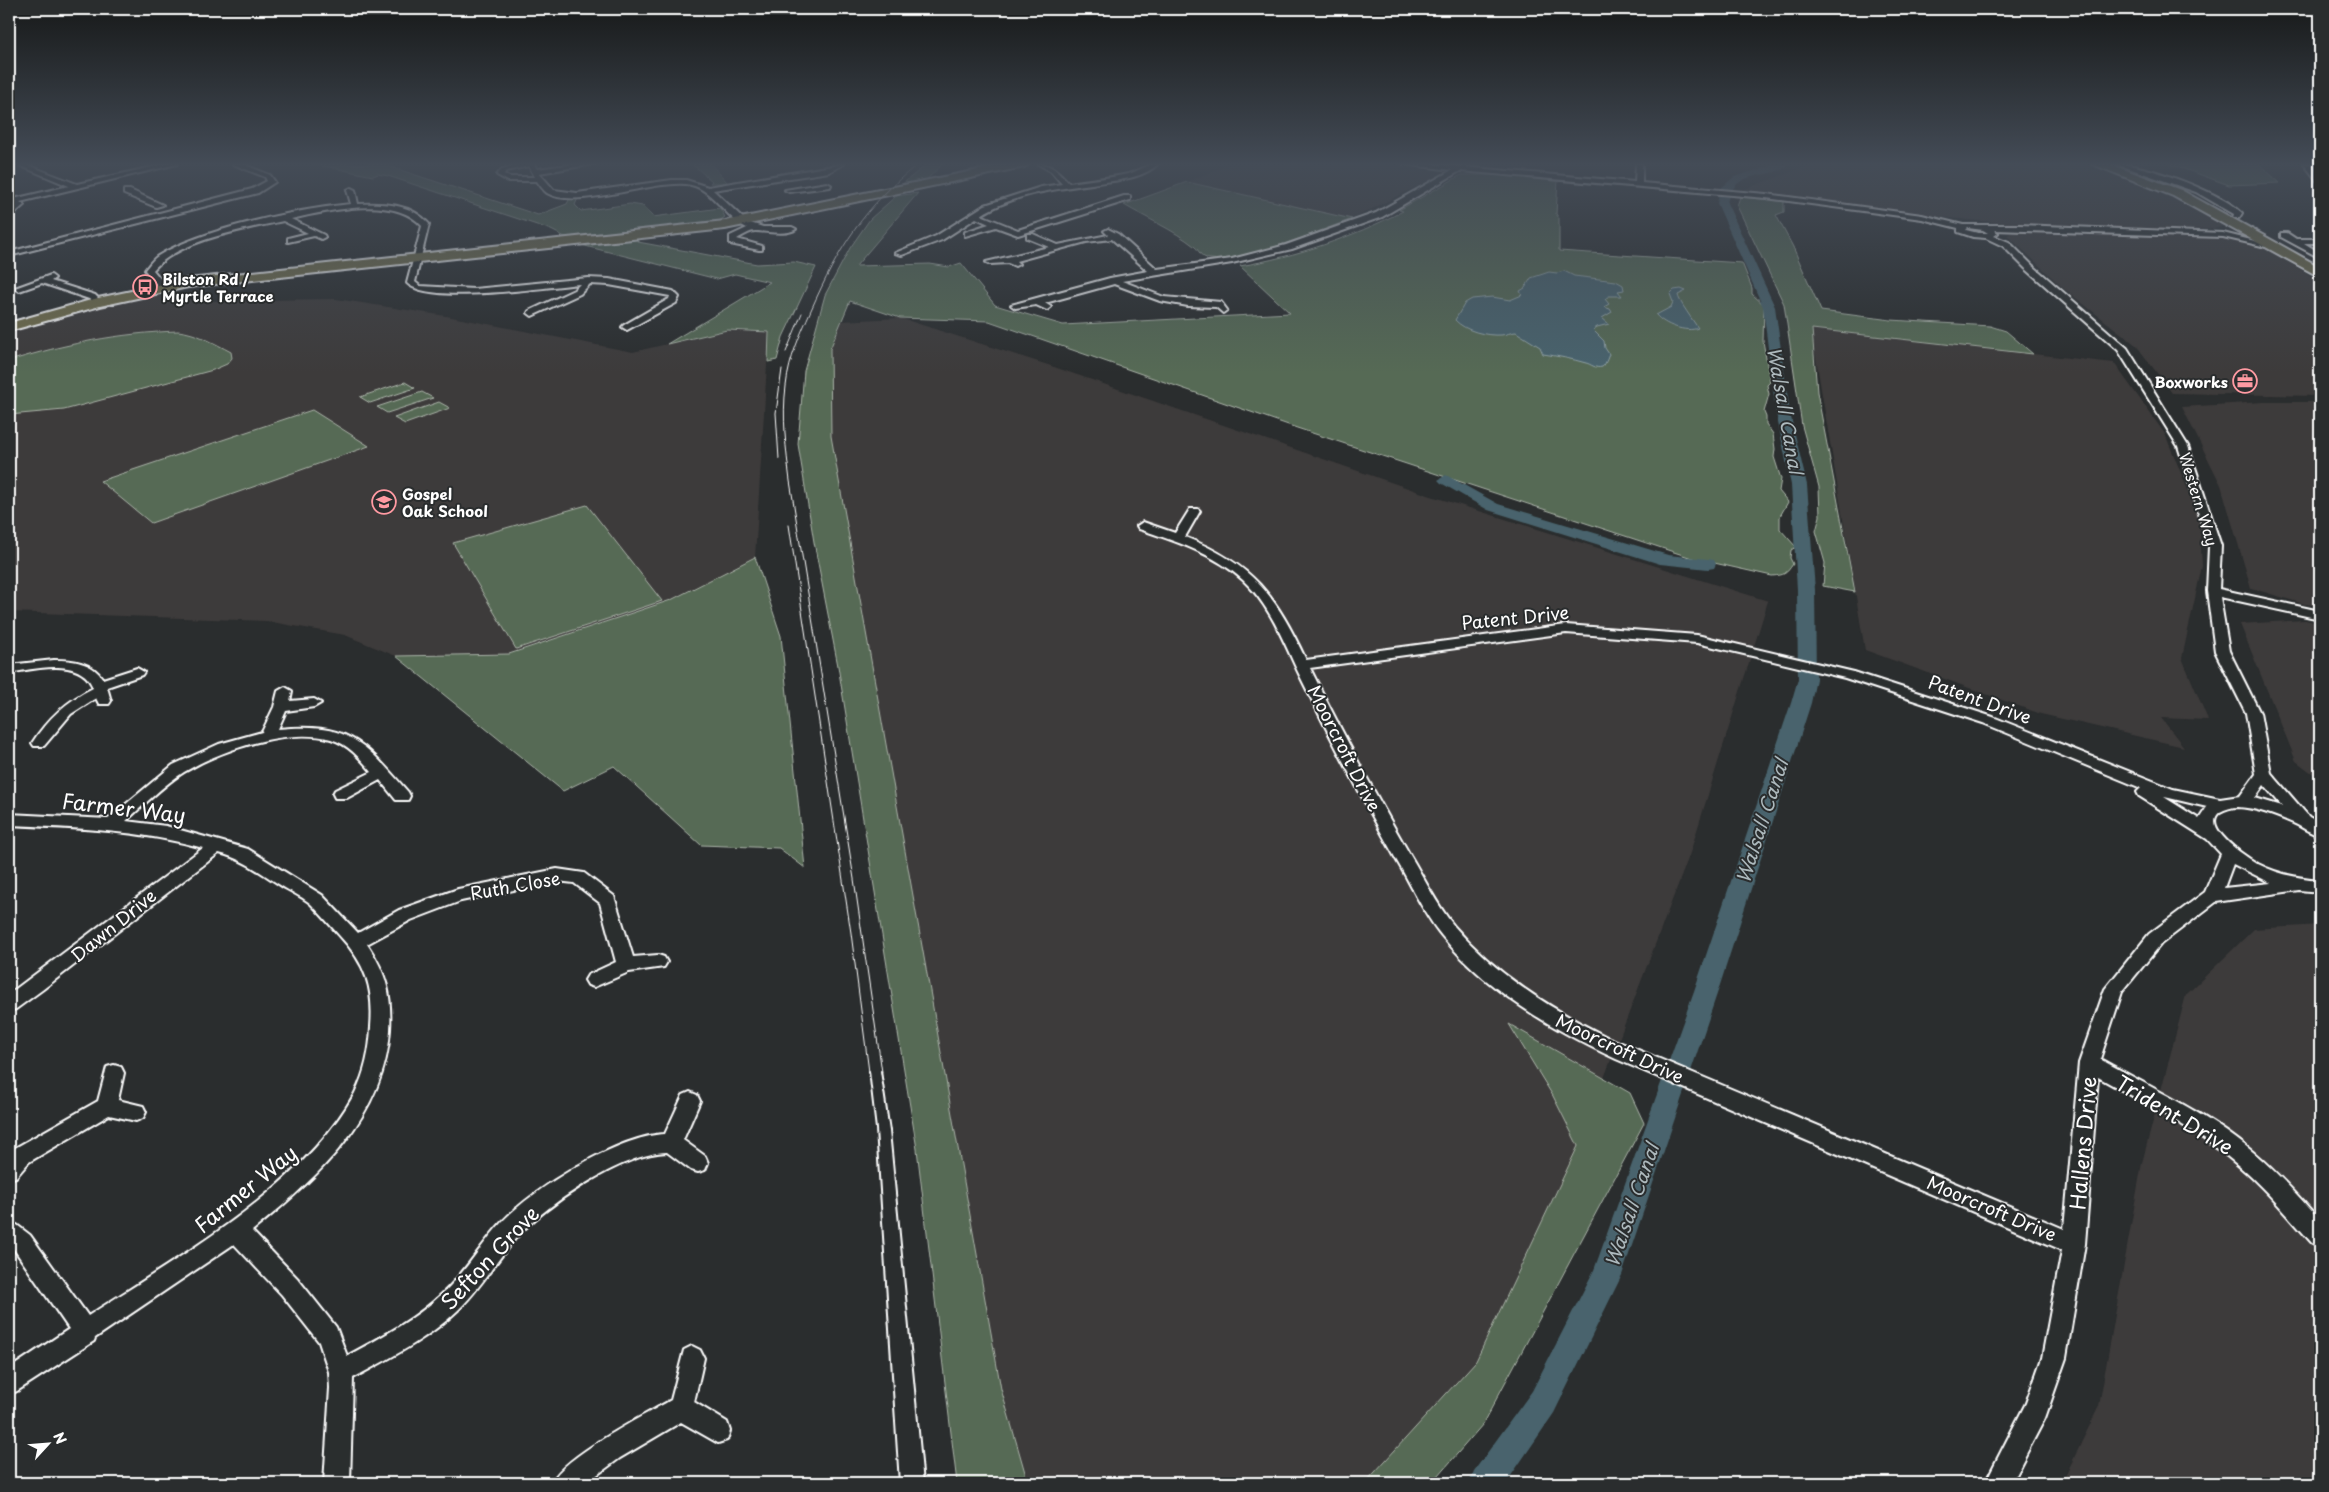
<svg xmlns="http://www.w3.org/2000/svg" width="2329" height="1492" font-family="'Playpen Sans',sans-serif">
  <style>
    .built { fill: #3e3b3b }
    .green { fill: #576a54; stroke: #abb4aa }
    .water { fill: #48646d; stroke: #91a2a7 }
    .lines { fill: none; stroke-linecap: round; stroke-linejoin: round }
    .canal { fill: #48646d; fill-rule: evenodd }
    .minor-casing { stroke: #fff; stroke-width: 4 }
    .primary-casing { stroke: #fff; stroke-width: 4 }
    .trunk-casing { stroke: #fff; stroke-width: 4 }
    .minor { fill: #2a2d2e; fill-rule: evenodd }
    .primary { fill: #716d4b; fill-rule: evenodd }
    .trunk { fill: #716d4b; fill-rule: evenodd }
    .tram-far1 { stroke: #fff; stroke-width: 1 }
    .tram { stroke: #fff; stroke-width: 2 }
    .labels { text-anchor: middle; dominant-baseline: central; stroke-width: 4; stroke-linejoin: round; paint-order: stroke }
    .far-poi-label { font-size: 15px; font-weight: bold; fill: #fff; stroke: #2a2d2e; text-anchor: start }
    .far-street-label { font-size: 15px; fill: #fff; stroke: #2a2d2e }
    .street-label { font-size: 18px; fill: #fff; stroke: #2a2d2e }
    .water-label { font-size: 19px; font-style: italic; fill: #adb9bd; stroke: #2a2d2e }
    .near-street-label { font-size: 21px; fill: #fff; stroke: #2a2d2e }
  </style>
  <rect width="100%" height="100%" fill="#2a2d2e"/>
  <filter id="ink" filterUnits="userSpaceOnUse"><feTurbulence type="fractalNoise" baseFrequency=".02" numOctaves="2"/><feDisplacementMap in="SourceGraphic" scale="10" xChannelSelector="R" yChannelSelector="G"/><feConvolveMatrix kernelMatrix="1 2 1 2 8 2 1 2 1" color-interpolation-filters="sRGB"/></filter>
  <g filter="url(#ink)">
    <!-- built -->
    <path class="built" d="M1230,164H1391L1445,172L1352,219L1187,182Z
      M1813,164H2085L2164,193L2223,226L2215,229L2188,230L2034,226L1939,217L1742,190Z
      M2017,230L2230,238L2259,245L2320,281V396L2172,393L2136,345L2063,288L2007,235Z
      M148,295L207,301L336,299L446,316L633,352L727,330L769,332L755,557L671,600L509,654L396,656L345,635L266,621L9,612V331Z
      M900,318L1051,366L1431,496L1768,601L1689,856L1578,1146L1476,1361L1365,1483H1028L1001,1389L831,436L830,349L842,321Z
      M1811,329L2114,363L2165,434L2199,517L2202,566L2182,658L2208,720L2161,718L2184,747L2041,714L1865,650Z
      M2264,402H2320V606L2304,604L2251,588L2221,485L2182,407Z
      M2305,620L2320,623V779L2296,761L2240,624Z
      M2320,925V1483H2062L2099,1406L2142,1163L2186,995L2254,929Z"/>
    <!-- green -->
    <path class="green" d="M314,164H382L538,215L567,204L570,198H578L575,205L581,211L630,204L643,206L653,217L720,208L725,217L719,221L606,234L637,238L638,242L757,264L794,262L816,267L783,337L777,360L768,362L769,332L727,330L667,344L770,282L735,274L717,279L581,245L549,229L388,176L378,174L373,176Z
      M692,164H711L728,183H710L712,181Z
      M927,164H943L922,184L901,185Z
      M2170,164H2259L2280,183L2229,185Z
      M1461,175H1494L1558,180L1556,214L1559,218V251L1742,263L1752,288V294L1764,305L1763,341L1770,382L1767,385L1769,394L1764,412L1766,417V424L1773,434L1775,449L1774,457L1781,479L1779,491L1788,502L1780,516V529L1796,547L1791,550L1790,558L1793,564C1786,574 1785,575 1772,576L1692,558L1297,428L989,321L900,318L850,301L830,349L831,436L1001,1389L1028,1483H957L917,1149L838,666L814,542L798,444L804,371L825,295L850,248L870,219L896,196L918,193L856,266L930,264L949,267L961,263L995,305L1063,325L1290,313L1240,266C1297,256 1351,238 1403,211L1399,210Z
      M1187,182L1352,219C1327,228 1225,270 1204,257C1200,255 1198,249 1194,246C1174,230 1146,218 1124,205Z
      M1740,197L1784,201V212L1776,215L1793,247L1821,311L1891,320L1990,326L2006,331L2033,354L1812,329L1817,392L1855,592L1823,586L1825,563L1816,531L1820,516L1819,487L1802,426L1784,304L1737,206Z
      M178,331C197,333 214,343 231,352L232,358L227,364L213,370L64,410L9,415V361C65,344 119,333 178,331Z
      M405,382L415,388L370,403L360,397Z
      M422,392L433,398L387,413L377,407Z
      M439,402L450,408L405,424L394,418Z
      M312,410L369,446L151,523L100,481Z
      M587,505L662,601L516,649L453,543Z
      M755,557L781,636L805,868L779,848L701,845L614,766L563,791L396,656L509,654L671,600Z
      M1509,1024L1630,1093L1644,1123L1483,1424L1432,1483H1365L1476,1361L1578,1146L1553,1096Z"/>
    <!-- water -->
    <path class="water" d="M1564,271L1574,276L1616,281L1623,285L1624,290L1618,291L1622,296H1609L1605,299L1609,304L1604,307L1610,309L1612,312L1602,318L1609,324L1597,327L1593,330L1604,341L1605,348L1609,354C1608,357 1605,366 1602,367C1595,369 1591,364 1586,363C1572,359 1557,356 1543,354L1540,347L1516,332C1511,332 1506,335 1501,335C1486,336 1465,331 1455,320L1465,303L1472,299L1492,297L1510,300L1522,295L1520,291L1525,288L1531,278L1549,272L1557,273Z
      M1681,289L1686,291L1678,295C1678,300 1694,322 1698,328C1686,333 1664,325 1656,315L1671,307L1673,302L1670,294L1674,290Z"/>
    <g class="lines">
      <!-- canal -->
      <path class="canal" d="M1777,164H1791C1768,182 1736,166 1727,203L1775,307L1790,413L1807,485L1815,590L1816,679L1811,703L1718,991L1622,1275L1554,1413L1506,1483H1469L1474,1471L1532,1391L1594,1270L1694,991L1791,703L1798,679L1797,590L1791,485L1776,413L1763,307L1717,203L1721,188L1734,177Z
        M1446,475L1498,504L1668,555L1708,559L1714,560L1716,564L1714,568L1708,569L1660,564L1488,510L1441,483L1438,480Z"/>
      <!-- minor casing -->
      <g class="minor-casing">
        <path id="minor" d="M16,164H25L77,184L165,164H177L20,202L24,205L9,218V212L15,205L9,204V200L69,186Z
          M233,164H243L270,175L275,182L258,193L9,256V252L252,189L267,181L265,177Z
          M519,164H534L537,169L574,164H594L539,173L554,190L577,193L672,180H686L708,187L844,164L829,172L713,190L747,222L763,227H792L796,229C786,236 767,231 755,231C750,231 742,236 737,239L762,246V250H759L730,244V236L747,228C723,217 713,186 685,184C650,181 576,210 547,193C543,190 540,185 537,181H508L497,175L502,169ZM529,166L535,177H509L504,174L506,171Z
          M1038,164C1053,164 1059,173 1069,183C1089,180 1109,178 1128,174C1139,171 1147,164 1158,164C1141,180 1115,180 1092,184C1055,189 1014,194 981,215L1018,230L1124,196H1130V200L1018,235L996,227L965,236V232L989,224L976,218L942,240L902,255L895,253L936,236L985,205L1041,187L1062,184L1051,171Z
          M1403,164H1430L1635,182L1636,164H1642V183L1766,194L1922,215L1963,225H2019L2223,233L2279,247L2275,249L2223,237L1994,230L1998,233L1994,236L2009,242L2032,265L2127,348L2188,446L2221,546L2219,589L2320,611V619L2220,597L2229,651L2260,713L2271,773L2309,817L2320,823V836C2310,833 2302,827 2293,823C2275,815 2257,808 2238,807C2232,807 2225,809 2220,812C2200,827 2246,857 2258,864C2277,874 2298,878 2320,880V892L2299,890L2216,902L2161,944L2122,992L2100,1059C2152,1088 2208,1114 2253,1152C2278,1173 2299,1197 2320,1220V1246L2312,1243C2289,1217 2266,1189 2239,1166C2197,1129 2146,1104 2098,1077L2085,1244L2066,1358L2045,1418L2011,1483H1985L2026,1403L2042,1358L2062,1250L1616,1059C1551,1028 1488,992 1442,936C1423,913 1412,886 1397,861C1364,802 1332,741 1302,680C1285,646 1272,607 1243,580C1215,554 1175,541 1139,529L1137,526L1143,522L1175,533L1190,509H1198L1200,511L1185,537C1253,564 1276,596 1306,660L1566,625L1697,635L1854,672L1993,717L2173,789L2220,799L2240,796L2256,774L2246,713L2215,651L2207,591L2209,546L2178,446L2118,350L2026,269L2003,246L1986,238L1973,237L1958,232V228L1922,219L1766,198L1460,171L1382,217L1292,249L1232,263L1122,281L1164,297L1221,302L1227,310L1223,313L1216,307L1188,306L1160,301L1114,284L1045,303L1051,307L1047,310L1036,305L1015,308L1011,305L1110,278L1148,271L1112,239L1086,242L1016,261L1019,264L1015,266L1008,263L990,264L986,262L1049,247L1027,238V234H1033L1058,245L1108,235L1104,231L1108,229L1118,234L1157,269L1232,259L1286,245L1376,213L1452,170ZM1968,228L1983,230L1988,233H1978L1966,230ZM1566,633L1697,643L1845,678L1983,723L2141,788L2137,792L2139,796L2207,839L2221,854L2205,892L2149,934L2105,989L2079,1063L2064,1229L1605,1036C1549,1008 1495,974 1454,926C1436,904 1424,878 1410,855C1375,794 1341,731 1310,668ZM2264,785L2282,806L2255,798ZM2164,797L2169,798L2207,807L2199,819ZM2233,864L2271,883L2224,888Z
          M2117,164C2145,164 2222,193 2242,213L2239,218H2233L2234,214L2196,192Z
          M2304,164H2311L2320,177V183L2318,182Z
          M827,183L831,185L830,187L789,192L785,190Z
          M351,188L355,190L358,204C384,203 411,203 429,224L415,282L420,286L474,289L588,278L609,279L673,291L679,297L676,303L627,330L622,327L624,325L669,299L670,296L609,285L590,284L580,294L532,316L528,313L529,311L574,290L580,284C547,287 428,305 407,283L422,226C394,194 328,211 291,219L324,235L325,237L321,239L314,236L288,242V238L308,233L283,221C245,229 179,240 153,270L168,288L167,290H161L145,270C149,265 153,259 158,256C202,229 299,209 351,204L347,190Z
          M124,190H130L163,205L156,207L124,194Z
          M2281,233H2287L2296,239H2320V243H2304L2320,253V258L2281,237Z
          M51,275L55,278L51,281L95,295L102,302L95,304L89,299L42,283L19,291L15,288Z
          M54,660C73,660 92,662 103,679L137,668L144,672L142,675L107,687L111,701L109,704H99L96,698L71,714L44,746H34L32,743C48,718 67,701 93,688C82,656 34,669 9,673V665Z
          M285,687L292,691L290,701L314,699L321,703L314,707L286,711L278,729C349,722 364,742 408,792L410,796L408,800H396L380,780L347,798H335L333,794L335,790L372,772C361,759 348,744 331,739C287,727 221,750 184,772C163,785 144,805 126,821L166,826L248,849L322,895L358,933L399,910L458,889L557,869L584,873L614,896L633,957L658,955L664,957L667,962L664,967L629,972L594,987L588,985L585,980L588,975L616,962L600,903L574,883L557,881L461,901L411,920L367,944C387,974 392,995 390,1030C385,1117 315,1180 252,1231L298,1279L336,1327L347,1356C380,1338 415,1320 442,1294C465,1273 480,1246 501,1223C533,1189 617,1136 665,1134L683,1095L690,1092L697,1095L700,1101L683,1140L705,1156L708,1163L705,1170L698,1172L691,1170L667,1152C623,1153 543,1206 515,1239C495,1262 480,1289 458,1310C428,1339 390,1358 353,1378L350,1483H324L330,1388L329,1372L319,1342L282,1295L234,1244L95,1338L94,1341L17,1391L9,1395V1369L69,1329L14,1249L9,1245V1222L17,1225L30,1235L88,1316C178,1257 302,1190 355,1093C365,1073 370,1050 371,1027C374,988 366,964 339,935C330,925 321,914 311,904C304,898 294,893 285,888C264,875 244,859 219,853L42,990L16,1009L9,1011V994L203,848C138,830 76,828 9,825V814L108,819L173,765L219,744L262,732L274,707L278,691Z
          M114,1065L121,1067L124,1073L118,1100L143,1106L146,1112L143,1118L136,1121L109,1115L29,1162L16,1177L9,1179V1155L15,1148L98,1101L107,1067Z
          M692,1346L700,1350L704,1358L694,1402L727,1422L730,1431L727,1440L718,1443L681,1422L620,1458L586,1483H552C561,1458 645,1415 671,1400L684,1350Z"/>
      </g>
      <!-- primary casing -->
      <g class="primary-casing">
        <path id="primary" d="M1008,164H1029L1024,167L725,229L188,287L100,306L9,331V323L98,298L188,279L725,221Z"/>
      </g>
      <!-- trunk casing -->
      <g class="trunk-casing">
        <path id="trunk" d="M2092,164H2109L2181,190L2320,267V277L2173,196Z"/>
      </g>
      <!-- minor -->
      <use href="#minor" class="minor"/>
      <!-- primary -->
      <use href="#primary" class="primary"/>
      <!-- trunk -->
      <use href="#trunk" class="trunk"/>
      <!-- tram-far1 -->
      <path class="tram-far1" d="M786,352L802,313
        M779,459L776,413L782,369
        M789,525L851,933L869,1072
        M882,1072L854,879L790,481C786,449 782,418 786,386C789,358 800,335 811,310C838,249 865,205 918,164"/>
      <!-- tram -->
      <path class="tram" d="M869,1071L876,1129L899,1483
        M881,1071L890,1131L924,1483"/>
    </g>
  </g>
  <!-- sky -->
  <linearGradient id="sky" x2="0" y2="1"><stop stop-color="#171919"/><stop offset="0.44" stop-color="#444c57"/><stop offset="1" stop-color="#444c57" stop-opacity="0"/></linearGradient>
  <rect width="2329" height="373" fill="url(#sky)"/>
  <!-- icons -->
  <defs>
    <g id="bus-ring" transform="scale(1.25)"><circle r="9.5" fill="#2a2d2e" stroke="#ff9aa2" stroke-width="1.5"/><path d="M-5-6H5V4H4V6H2V4H-2V6H-4V4H-5ZM-3.5-4V0h7V-4ZM-3.5 1.2v1.5H-2V1.2ZM2 1.2v1.5H3.5V1.2Z" fill="#ff9aa2"/></g>
    <g id="office-ring" transform="scale(1.25)"><circle r="9.5" fill="#2a2d2e" stroke="#ff9aa2" stroke-width="1.5"/><path d="M-6-3h4V-5.5h4V-3h4V5H-6ZM-1-4.5V-3h2v-1.5ZM-6 0V1H6V0Z" fill="#ff9aa2"/></g>
    <g id="school-ring" transform="scale(1.25)"><circle r="9.5" fill="#2a2d2e" stroke="#ff9aa2" stroke-width="1.5"/><path d="M0-5L7-2L0 1L-7-2ZM-4 1L0 2.5L4 1V4Q0 6-4 4Z" fill="#ff9aa2"/></g>
  </defs>
  <g fill-rule="evenodd">
    <use href="#bus-ring" x="145" y="287"/>
    <use href="#office-ring" x="2245" y="381"/>
    <use href="#school-ring" x="384" y="502"/>
  </g>
  <g class="labels">
    <!-- far-poi labels -->
    <g class="far-poi-label">
      <text x="162" y="278">Bilston Rd /<tspan x="162" dy="17">Myrtle Terrace</tspan></text>
      <text x="2228" y="381" text-anchor="end">Boxworks</text>
      <text x="402" y="493">Gospel<tspan x="402" dy="17">Oak School</tspan></text>
    </g>
    <!-- far-street labels -->
    <g class="far-street-label">
      <text transform="translate(2199 499) rotate(73)">Western Way</text>
    </g>
    <!-- street labels -->
    <g class="street-label">
      <text transform="translate(1515 617) rotate(-6)">Patent Drive</text>
      <text transform="translate(1980 699) rotate(20)">Patent Drive</text>
      <text transform="translate(1345 748) rotate(63)">Moorcroft Drive</text>
      <text transform="translate(515 885) rotate(-10)">Ruth Close</text>
      <text transform="translate(113 925) rotate(-39)">Dawn Drive</text>
      <text transform="translate(1620 1048) rotate(25)">Moorcroft Drive</text>
      <text transform="translate(1992 1208) rotate(23)">Moorcroft Drive</text>
    </g>
    <!-- water labels -->
    <g class="water-label">
      <text transform="translate(1786 410) rotate(80)">Walsall Canal</text>
      <text transform="translate(1761 821) rotate(-72)">Walsall Canal</text>
      <text transform="translate(1631 1205) rotate(-71)">Walsall Canal</text>
    </g>
    <!-- near-street labels -->
    <g class="near-street-label">
      <text transform="translate(124 807) rotate(7)">Farmer Way</text>
      <text transform="translate(2175 1114) rotate(31)">Trident Drive</text>
      <text transform="translate(2082 1143) rotate(-85)">Hallens Drive</text>
      <text transform="translate(245 1188) rotate(-39)">Farmer Way</text>
      <text transform="translate(489 1257) rotate(-47)">Sefton Grove</text>
    </g>
  </g>
  <!-- margin -->
  <rect width="2329" height="1492" fill="none" stroke="#2a2d2e" stroke-width="30"/>
  <rect x="15" y="15" width="2299" height="1462" fill="none" stroke="#fff" stroke-width="2" filter="url(#ink)"/>
  <!-- north arrow -->
  <g transform="translate(48 1444) rotate(64)" stroke="#2a2d2e" stroke-width="4" paint-order="stroke">
  <path d="M0-4L9 19L0 12L-9 19Z" fill="#ffffff"/>
  <text y="-8" font-size="14" font-weight="bold" text-anchor="middle" fill="#ffffff">N</text>
  </g>
</svg>
